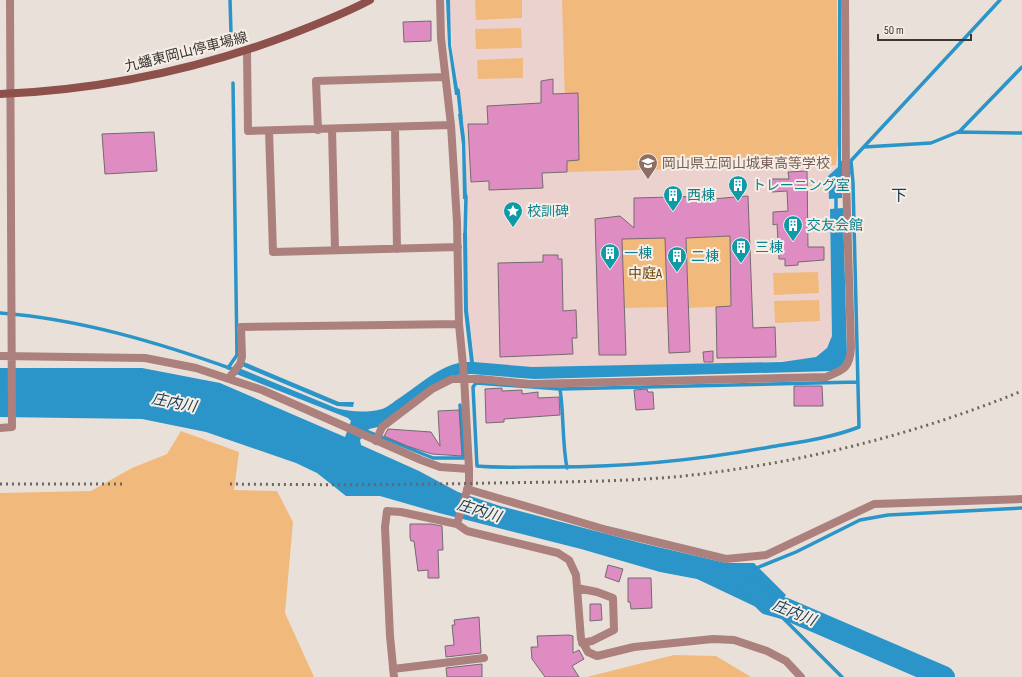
<svg xmlns="http://www.w3.org/2000/svg" width="1022" height="677" font-family="'Sofia Sans Condensed','Noto Sans JP',sans-serif">
  <style>
    .education { fill: #ecd2ce }
    .green { fill: #f1ba7c }
    .water { fill: #2b94c9 }
    .lines { fill: none; stroke-linecap: round; stroke-linejoin: round }
    .stream { stroke: #2b94c9; stroke-width: 3.5 }
    .river { stroke: #2b94c9; stroke-width: 22 }
    .building { fill: #df8cc3; stroke: #736a70 }
    .minor { stroke: #ac807c; stroke-width: 8 }
    .secondary { stroke: #8d504b; stroke-width: 8 }
    .rail { stroke: #6b6762; stroke-width: 3; stroke-dasharray: 2 4; stroke-linecap: butt }
    .labels { text-anchor: middle; dominant-baseline: central; stroke-width: 4; stroke-linejoin: round; paint-order: stroke }
    .street-label { font-size: 14px; fill: #3a3734; stroke: #f6eee6 }
    .education-label { font-size: 14px; fill: #785e54; stroke: #f6eee6; text-anchor: start }
    .culture-label { font-size: 14px; fill: #0d838f; stroke: #f6eee6; text-anchor: start }
    .park-label { font-size: 14px; fill: #714608; stroke: #f6eee6 }
    .water-label { font-size: 15px; font-style: italic; fill: #133d54; stroke: #f6eee6 }
    .quarter-label { font-size: 16px; fill: #154257; stroke: #f6eee6 }
  </style>
  <rect width="100%" height="100%" fill="#e9e1d9"/>
  <!-- education -->
  <path class="education" d="M450,0H837L838,167L828,176L833,324L832,337L826,349L815,357L808,359L757,363L530,367L475,362L468,310L465,138L452,45Z"/>
  <!-- green -->
  <path class="green" d="M475,0H522V18L476,20Z
    M562,0H837L838,143L836,165L567,172Z
    M521,28L522,48L476,49L475,29Z
    M523,58V78L478,79L477,60Z
    M730,219L731,306L689,308L686,238L713,237V221Z
    M634,232L635,239L665,238L667,307L624,308L622,233Z
    M818,272L819,293L774,295L773,273Z
    M819,300L820,321L775,323L774,301Z
    M181,431L239,452L234,490L277,491L293,522L285,613L314,677H0V493L91,491L132,468L167,454Z
    M674,655L716,656L751,677H587Z"/>
  <!-- water -->
  <path class="water" d="M446,0H450L451,45L459,95H455L448,45Z
    M838,0H841V161L849,158L851,174L842,181V198L829,199L828,176L838,167Z
    M458,114H462L465,138L467,199H463L462,145Z
    M843,208L847,355L843,364L834,371L534,379L471,374L456,375L378,427L369,429L360,440L361,445L419,471L458,492L500,506L641,543L726,563H754L786,595L771,614L697,579L660,572L581,549L439,513L380,496H346L317,473L296,463L206,432L142,419L0,417V368H142L220,383L345,437L351,421L348,418L236,374L239,368L336,408C350,412 367,413 382,409C386,408 391,404 395,401C416,388 444,360 470,362L464,311L463,233H467L468,310L474,362L532,367L782,362L816,357L827,348L832,336L830,209Z
    M244,362L339,402H354L353,407L337,406L242,366Z"/>
  <g class="lines">
    <!-- stream -->
    <path class="stream" d="M230,0L231,32
      M458,90L461,118
      M959,132L1022,67
      M864,147L931,143L958,132L1022,133
      M851,161L853,183L859,427C831,438 800,442 770,447C694,461 618,468 540,467C519,467 498,468 477,466L473,387L476,383L560,389L858,382
      M847,165L1000,0
      M836,194V212
      M465,238L466,196
      M0,313C80,319 160,343 235,370
      M228,368L237,355L233,83
      M560,389C564,415 562,442 567,468
      M364,430L433,458H464L460,405
      M754,569L796,552L860,520L888,515L1022,508
      M772,607L842,677"/>
    <!-- river -->
    <path class="river" d="M753,589L768,604L786,609L944,677"/>
  </g>
  <!-- building -->
  <path class="building" d="M431,21V41L404,42L403,22Z
    M553,79V94L578,93L579,160L567,161V172L542,173L543,188L489,190V181L471,182L468,124H488L487,106L541,103V81Z
    M154,132L157,171L105,174L102,134Z
    M807,171L808,247H824V260L798,262V265L785,266V259H779L777,224L773,225V212L788,211L787,191L772,192V179H789L788,172Z
    M712,196V199L748,196L753,328L775,327L776,357L717,358L716,307L731,306L730,236L686,238L690,352L669,353L665,238L622,239L626,355H599L595,219L620,216L634,228V198Z
    M543,255H558V259H562L563,311L576,310L577,338H572L573,354L500,357L498,263L543,262Z
    M713,351V362H704L703,352Z
    M794,386H822L823,406H794Z
    M502,388V391L522,390V394L538,392V398L559,397L560,415L504,419V422L486,423L485,389Z
    M647,389L648,392H653L654,409L636,410L634,390Z
    M459,410L462,456L432,454L407,446L384,436L388,429L431,432L440,446L438,411Z
    M410,524H431L442,526L443,550H438L439,578H428V570L418,571L414,541H411L410,537Z
    M608,565L623,569L619,582L605,577Z
    M628,578H651L652,608L631,609L630,602H628Z
    M590,604H601L602,620L590,621Z
    M479,617L481,653L446,657L445,646L454,645L452,625H455L454,620Z
    M569,635L573,636V653L579,650L584,659L572,666L579,677H545L532,659L531,647H538L537,636Z
    M482,664V677H447L446,668Z"/>
  <g class="lines">
    <!-- minor -->
    <path class="minor" d="M440,0L441,38L451,125L457,222L459,324L464,376L469,469V484L457,524L467,531L558,553L569,560L576,575L581,639L588,652L597,656L634,647L713,639L734,640L767,651L786,661L801,677
      M247,51L248,131L451,125
      M395,127L397,249
      M332,129L335,250
      M318,130L316,81L445,77
      M269,131L273,252L458,247
      M0,356L145,358L196,368L262,390L421,460L440,467L469,469
      M229,378L240,364L242,357L241,327L459,324
      M0,428L12,427L10,0
      M376,441L382,427L432,389L452,379H481L530,384L826,377C844,370 850,368 851,347L846,179L845,0
      M467,489L607,530L726,559L766,555L874,504L1022,499
      M577,588L597,592L613,598L614,630L592,641L582,643
      M393,669L484,658
      M394,677L390,636L385,527L387,511L401,512L457,524"/>
    <!-- secondary -->
    <path class="secondary" d="M0,94C100,90 196,70 289,35C317,24 344,14 370,0"/>
    <!-- rail -->
    <path class="rail" d="M0,484H126
      M230,484C317,485 405,485 492,483C553,482 614,482 674,477C793,465 912,436 1022,391"/>
  </g>
  <!-- icons -->
  <defs>
    <g id="school-pin" transform="scale(1)"><path d="M0 17L-7.5 6A9.5 9.5 0 1 1 7.5 6Z" fill="#8d6e63" stroke="#f6eee6"/><path d="M0-5L7-2L0 1L-7-2ZM-4 1L0 2.5L4 1V4Q0 6-4 4Z" fill="#fff"/></g>
    <g id="building-pin" transform="scale(1)"><path d="M0 17L-7.5 6A9.5 9.5 0 1 1 7.5 6Z" fill="#0f9aa8" stroke="#f6eee6"/><path d="M-4-6H4V6H1V3H-1V6H-4ZM-2.5-4.3h1.7v1.8h-1.7ZM.8-4.3h1.7v1.8H.8ZM-2.5-1h1.7V.8h-1.7ZM.8-1h1.7V.8H.8Z" fill="#fff"/></g>
    <g id="sight-pin" transform="scale(1)"><path d="M0 17L-7.5 6A9.5 9.5 0 1 1 7.5 6Z" fill="#0f9aa8" stroke="#f6eee6"/><path d="M0-6L1.8-2.2L6-1.7L2.9 1.2L3.7 5.4L0 3.3L-3.7 5.4L-2.9 1.2L-6-1.7L-1.8-2.2Z" fill="#fff"/></g>
  </defs>
  <g fill-rule="evenodd">
    <use href="#school-pin" x="648" y="163"/>
    <use href="#building-pin" x="738" y="185"/>
    <use href="#building-pin" x="673" y="195"/>
    <use href="#sight-pin" x="513" y="211"/>
    <use href="#building-pin" x="793" y="225"/>
    <use href="#building-pin" x="741" y="247"/>
    <use href="#building-pin" x="610" y="253"/>
    <use href="#building-pin" x="677" y="256"/>
  </g>
  <g class="labels">
    <!-- street labels -->
    <g class="street-label">
      <text transform="translate(186 52) rotate(-14)">九蟠東岡山停車場線</text>
    </g>
    <!-- education labels -->
    <g class="education-label">
      <text x="662" y="163">岡山県立岡山城東高等学校</text>
    </g>
    <!-- culture labels -->
    <g class="culture-label">
      <text x="752" y="185">トレーニング室</text>
      <text x="687" y="195">西棟</text>
      <text x="527" y="211">校訓碑</text>
      <text x="807" y="225">交友会館</text>
      <text x="755" y="247">三棟</text>
      <text x="624" y="253">一棟</text>
      <text x="691" y="256">二棟</text>
    </g>
    <!-- park labels -->
    <g class="park-label">
      <text x="645" y="273">中庭A</text>
    </g>
    <!-- water labels -->
    <g class="water-label">
      <text transform="translate(174 403) rotate(11)">庄内川</text>
      <text transform="translate(479 511) rotate(17)">庄内川</text>
      <text transform="translate(794 613) rotate(22)">庄内川</text>
    </g>
    <!-- quarter labels -->
    <g class="quarter-label">
      <text x="899" y="196">下</text>
    </g>
  </g>
  <!-- scale -->
  <path d="M878 34v6h93v-6" fill="none" stroke="#3a3734" stroke-width="2"/>
  <text x="884" y="34" font-size="12" fill="#3a3734" stroke="#f6eee6" stroke-width="3" paint-order="stroke">50 m</text>
</svg>
